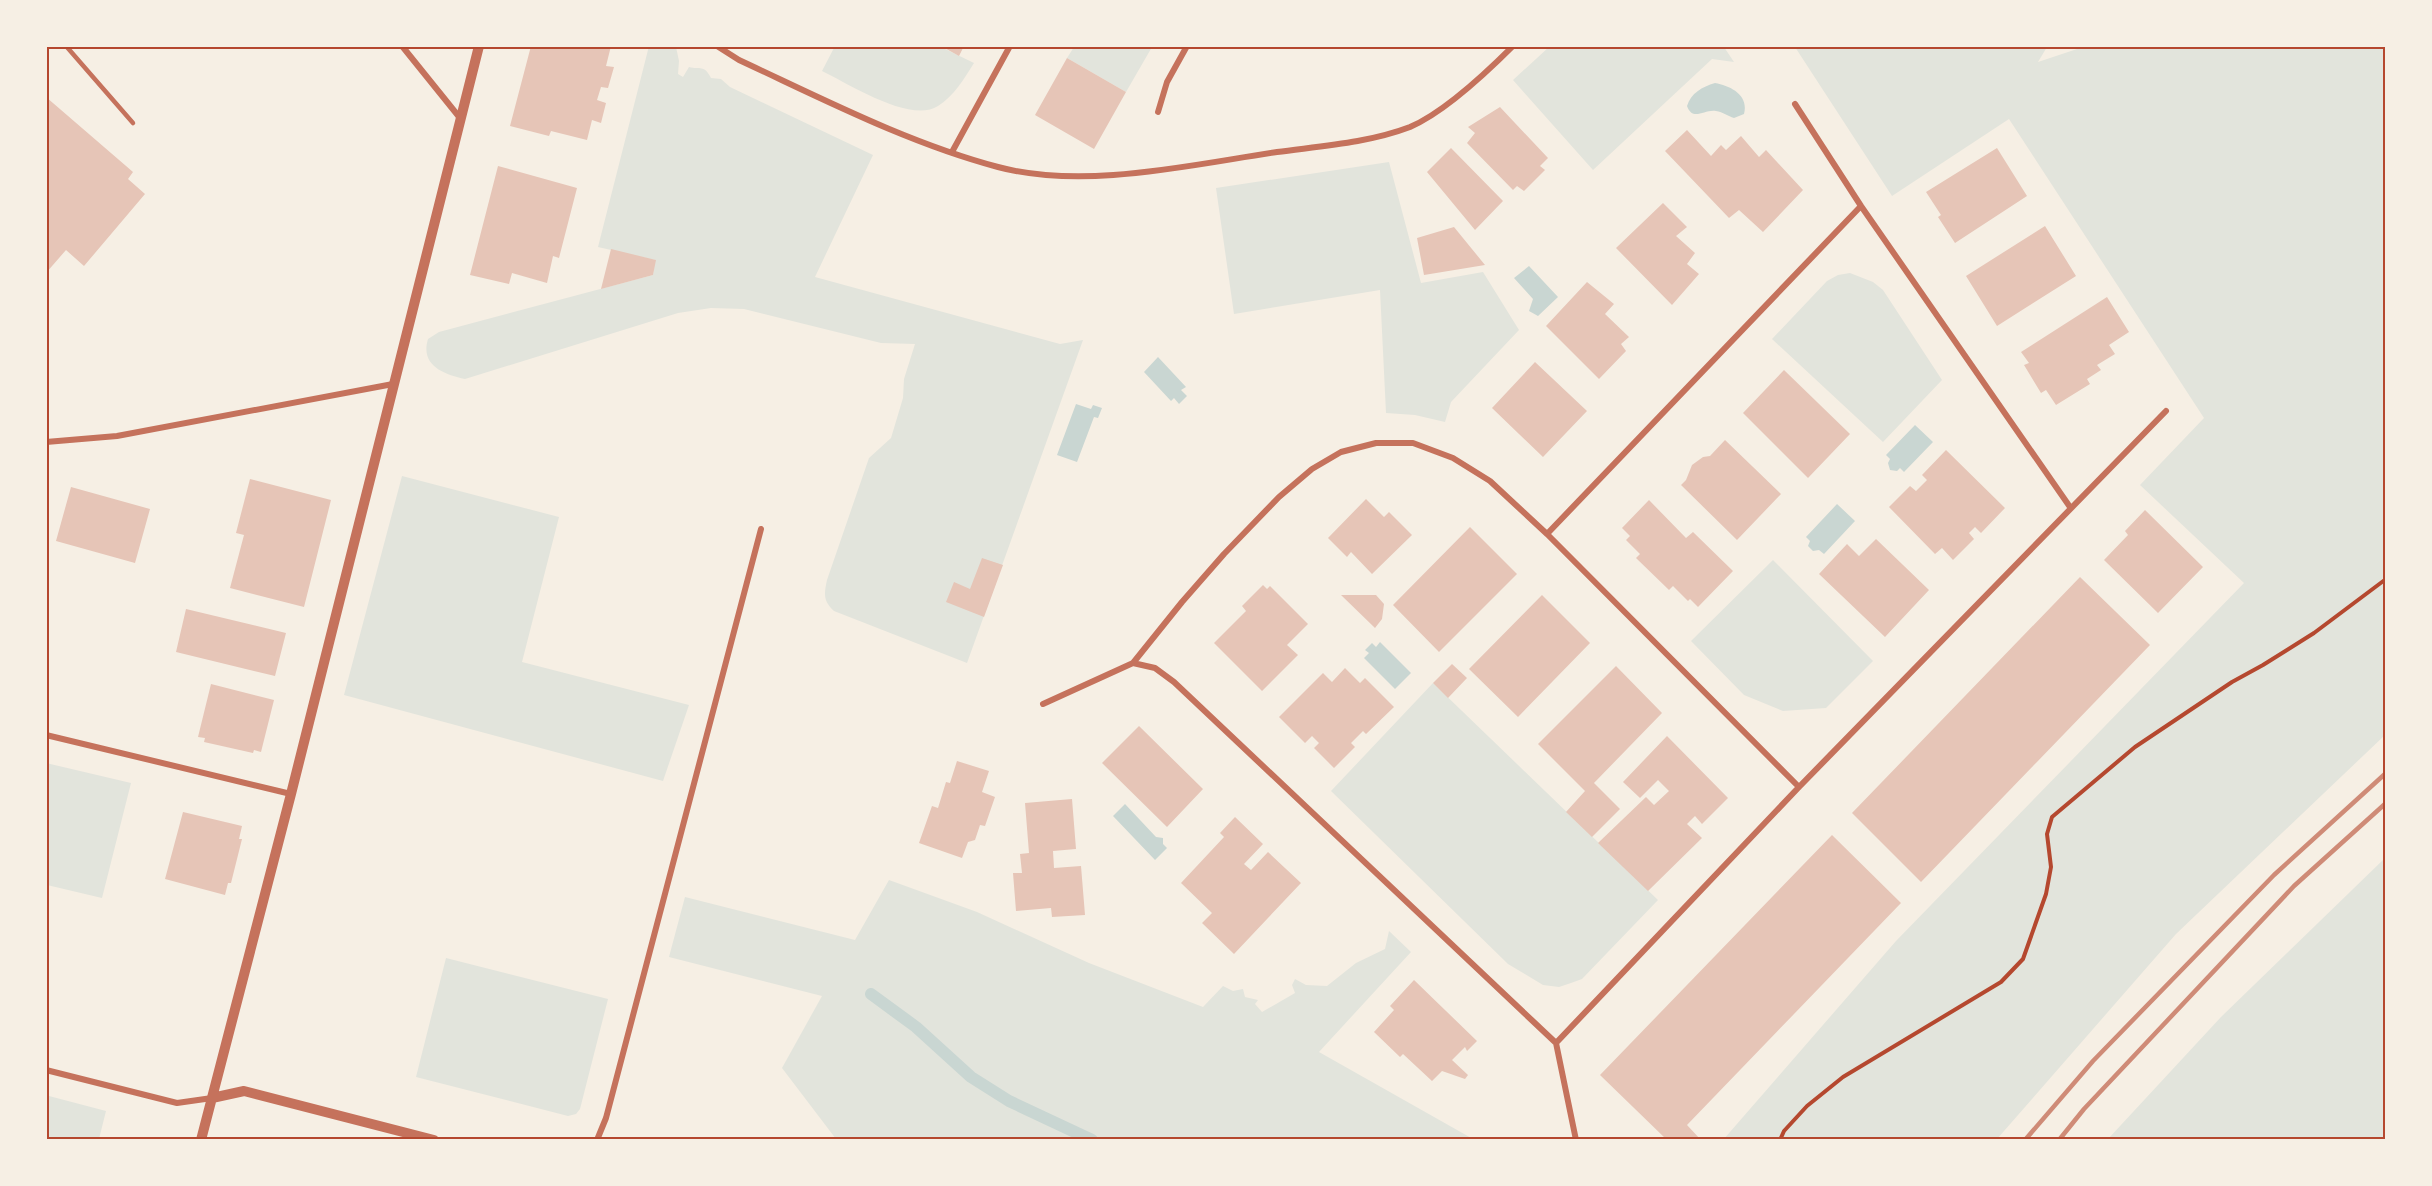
<svg xmlns="http://www.w3.org/2000/svg" width="2432" height="1186" font-family="'Fira Sans Condensed',sans-serif">
  <style>
    .green { fill: #e2e4dc }
    .water { fill: #c9d6d2 }
    .lines { fill: none; stroke-linecap: round; stroke-linejoin: round }
    .stream { stroke: #c9d6d2; stroke-width: 12 }
    .building { fill: #e6c5b7 }
    .path { stroke: #b5482f; stroke-width: 4 }
    .service { stroke: #c5725c; stroke-width: 4.5 }
    .minor { stroke: #c5725c; stroke-width: 6 }
    .tertiary { stroke: #c5725c; stroke-width: 10 }
    .rail { stroke: #cf8b77; stroke-width: 4.5 }
    .neatline { fill: none; stroke: #b5482f; stroke-width: 2 }
  </style>
  <rect width="100%" height="100%" fill="#f6efe4"/>
  <!-- green -->
  <path class="green" d="M649,46L676,47L679,61L678,74L683,77L689,67C700,70 704,64 711,78L721,79L730,87L873,155L815,277L1060,344L1083,340L967,663L834,611C823,601 824,594 827,580L869,458L891,438L903,398L904,379L915,344L881,343L744,309L711,308L678,313L465,379C443,374 420,365 428,339L439,332L653,275L655,260L598,247Z
    M835,46L941,47L974,63C964,79 954,96 938,106C911,124 849,84 822,71Z
    M1074,47V46L1152,47L1126,92L1067,58Z
    M1549,47H1724L1734,62L1712,59L1593,170L1513,80Z
    M1795,47H2047L2038,62L2083,47H2385V735L2176,934L1997,1139L1723,1140L1896,941L2244,583L2140,485L2204,418L2009,119L1892,196Z
    M1389,162L1421,283L1483,272L1519,330L1451,402L1445,422L1415,415L1386,413L1380,290L1234,314L1216,188Z
    M1850,273L1873,282L1883,290L1942,380L1883,442L1772,339L1827,281L1838,275Z
    M402,476L559,517L522,662L689,705L663,781L344,695Z
    M1773,560L1873,661L1826,708L1783,711L1744,695L1691,641Z
    M1433,683L1658,900L1582,979L1571,983L1559,987L1543,985L1508,964L1331,791Z
    M46,763L131,783L102,898L47,885Z
    M2385,858V1139H2108L2221,1017Z
    M889,880L977,912L1089,963L1203,1007L1223,986L1233,991L1243,989L1245,997L1258,1000L1255,1004L1262,1012L1295,993L1292,985L1295,979L1306,985L1327,986L1356,963L1385,949L1389,931L1411,952L1319,1052L1473,1139H836L782,1068L822,996L669,957L685,897L855,940Z
    M446,958L608,999L580,1109L576,1114L568,1116L416,1077Z
    M49,1096L106,1111L99,1139H47V1105Z"/>
  <!-- water -->
  <path class="water" d="M1715,83C1731,86 1749,95 1744,114L1734,118C1728,116 1723,112 1716,111C1704,109 1693,122 1687,106C1691,93 1702,87 1715,83Z
    M1529,266L1558,297L1538,316L1529,311L1533,299L1514,278Z
    M1158,357L1186,387L1181,390L1187,396L1179,404L1174,398L1171,401L1144,372Z
    M1076,404L1091,409L1093,405L1102,408L1098,418L1094,417L1077,462L1057,455Z
    M1915,425L1933,442L1904,472L1900,468L1897,471L1890,470L1888,463L1890,459L1886,455Z
    M1837,504L1855,521L1824,554L1819,550L1813,551L1808,546L1810,541L1806,537Z
    M1380,642L1411,673L1395,689L1364,658L1369,653L1365,650L1372,643L1376,647Z
    M1125,804L1156,837L1163,838V844L1167,848L1155,860L1113,816Z"/>
  <g class="lines">
    <!-- stream -->
    <path class="stream" d="M871,994L916,1027L971,1077L1009,1101L1092,1140"/>
  </g>
  <!-- building -->
  <path class="building" d="M531,46H611L606,66L614,67L608,88L601,87L597,100L606,103L601,123L592,120L587,140L551,131L549,136L510,126Z
    M941,46H964L959,56Z
    M1067,58L1126,92L1094,149L1035,115Z
    M46,97L133,172L128,179L145,194L84,266L66,250L46,273Z
    M1500,107L1548,158L1540,166L1545,170L1524,191L1517,186L1513,190L1467,143L1475,133L1468,127Z
    M1687,130L1711,156L1721,145L1726,150L1741,136L1759,157L1766,150L1803,190L1763,232L1739,210L1729,218L1665,151Z
    M1451,148L1503,201L1475,230L1427,172Z
    M1997,148L2027,196L1955,243L1938,217L1941,215L1926,192Z
    M498,166L577,188L559,258L553,256L547,283L512,273L509,284L470,275Z
    M1663,203L1687,227L1676,236L1695,253L1687,264L1699,274L1672,305L1616,248Z
    M2045,226L2076,276L1997,326L1966,276Z
    M1454,227L1485,265L1424,275L1417,238Z
    M611,249L656,260L653,275L601,289Z
    M1587,282L1614,304L1605,314L1629,337L1621,344L1626,351L1599,379L1546,326Z
    M2107,297L2129,332L2109,345L2115,354L2097,365L2101,370L2087,379L2090,384L2056,405L2046,390L2041,393L2024,365L2029,363L2021,352Z
    M1535,362L1587,411L1543,457L1492,408Z
    M1784,370L1850,434L1808,478L1743,413Z
    M1725,440L1781,494L1737,540L1681,485L1686,480L1692,465L1703,457L1710,456Z
    M1946,450L2005,508L1981,533L1975,527L1969,533L1974,539L1953,560L1942,548L1935,554L1889,507L1910,486L1916,491L1927,480L1922,475Z
    M250,479L331,500L304,607L230,588L244,535L236,533Z
    M71,487L150,509L135,563L56,541Z
    M1366,499L1384,517L1389,512L1412,535L1372,574L1351,552L1347,557L1328,538Z
    M1649,500L1686,538L1693,532L1733,571L1698,607L1690,599L1688,601L1673,586L1669,590L1636,558L1640,554L1626,540L1630,536L1622,528Z
    M2145,510L2203,567L2158,613L2104,560L2128,535L2125,531Z
    M1470,527L1517,574L1439,652L1393,605Z
    M1876,539L1929,590L1885,637L1819,574L1847,544L1859,556Z
    M982,558L1003,565L984,617L946,602L954,582L970,589Z
    M2080,577L2150,645L1921,882L1852,813Z
    M1263,585L1267,589L1270,586L1308,624L1287,645L1298,655L1262,691L1214,643L1246,611L1242,606Z
    M1341,595H1376L1384,604L1382,619L1375,628Z
    M1542,595L1590,643L1518,717L1469,669Z
    M186,609L286,633L275,676L176,652Z
    M1452,664L1467,678L1448,698L1433,683Z
    M1616,666L1662,713L1594,783L1620,809L1592,837L1566,812L1585,791L1538,744Z
    M1345,668L1360,683L1365,678L1394,707L1366,734L1363,731L1351,743L1355,747L1334,768L1314,748L1319,743L1312,736L1305,743L1279,717L1323,673L1332,682Z
    M211,684L274,700L261,752L254,750L253,753L204,742L205,738L198,737Z
    M1139,726L1203,789L1167,827L1102,763Z
    M1667,736L1728,798L1702,824L1695,816L1687,824L1702,838L1648,891L1598,843L1646,797L1654,805L1669,791L1658,780L1640,798L1623,782Z
    M957,761L989,771L982,792L995,797L985,826L980,825L975,840L968,842L962,858L919,843L932,806L938,808L946,782L950,783Z
    M1072,799L1076,849L1053,851L1054,868L1081,866L1085,915L1052,917L1051,908L1016,911L1013,873H1022L1020,854L1029,853L1025,803Z
    M183,812L242,826L239,839H242L231,883H228L225,895L165,879Z
    M1235,817L1263,844L1244,864L1251,870L1268,852L1301,883L1234,954L1202,923L1212,913L1181,883L1224,837L1220,833Z
    M1832,835L1901,903L1687,1125L1701,1140H1667L1600,1075Z
    M1414,980L1477,1041L1467,1051L1465,1047L1452,1060L1468,1075L1465,1079L1442,1071L1432,1081L1403,1054L1400,1057L1374,1032L1394,1010L1390,1006Z"/>
  <g class="lines">
    <!-- path -->
    <path class="path" d="M1780,1140L1784,1131L1807,1106L1843,1077L2001,982L2023,959L2046,894L2051,867L2047,834L2052,817L2135,747L2232,682L2263,665L2314,633L2386,579"/>
    <!-- service -->
    <path class="service" d="M66,46L133,123"/>
    <!-- minor -->
    <path class="minor" d="M402,46L460,118
      M717,46L739,60C823,99 908,143 998,167C1084,190 1190,165 1277,152C1321,146 1368,143 1410,127C1445,112 1486,73 1513,46
      M1795,104L1861,206L2070,507
      M1158,112L1167,82L1187,46
      M952,152L1010,46
      M46,442L117,436L393,384
      M1547,534L1861,206
      M1043,704L1133,663
      M46,735L291,794
      M1556,1043L1174,682L1155,668L1133,663L1182,602L1224,554L1279,497L1312,469L1341,452L1376,443H1413L1453,458L1490,481L1547,534L1799,787
      M46,1070L177,1103L212,1098
      M597,1140L606,1118L761,529
      M1576,1140L1556,1043L1799,787L2166,411"/>
    <!-- tertiary -->
    <path class="tertiary" d="M212,1098L244,1091L434,1140
      M201,1140L291,794L479,46"/>
    <!-- rail -->
    <path class="rail" d="M2025,1140L2093,1061L2274,875L2386,773
      M2059,1140L2084,1109L2294,886L2386,803"/>
  </g>
  <!-- border -->
  <rect width="2432" height="1186" fill="none" stroke="#f6efe4" stroke-width="96"/>
  <rect x="48" y="48" width="2336" height="1090" class="neatline"/>
</svg>
